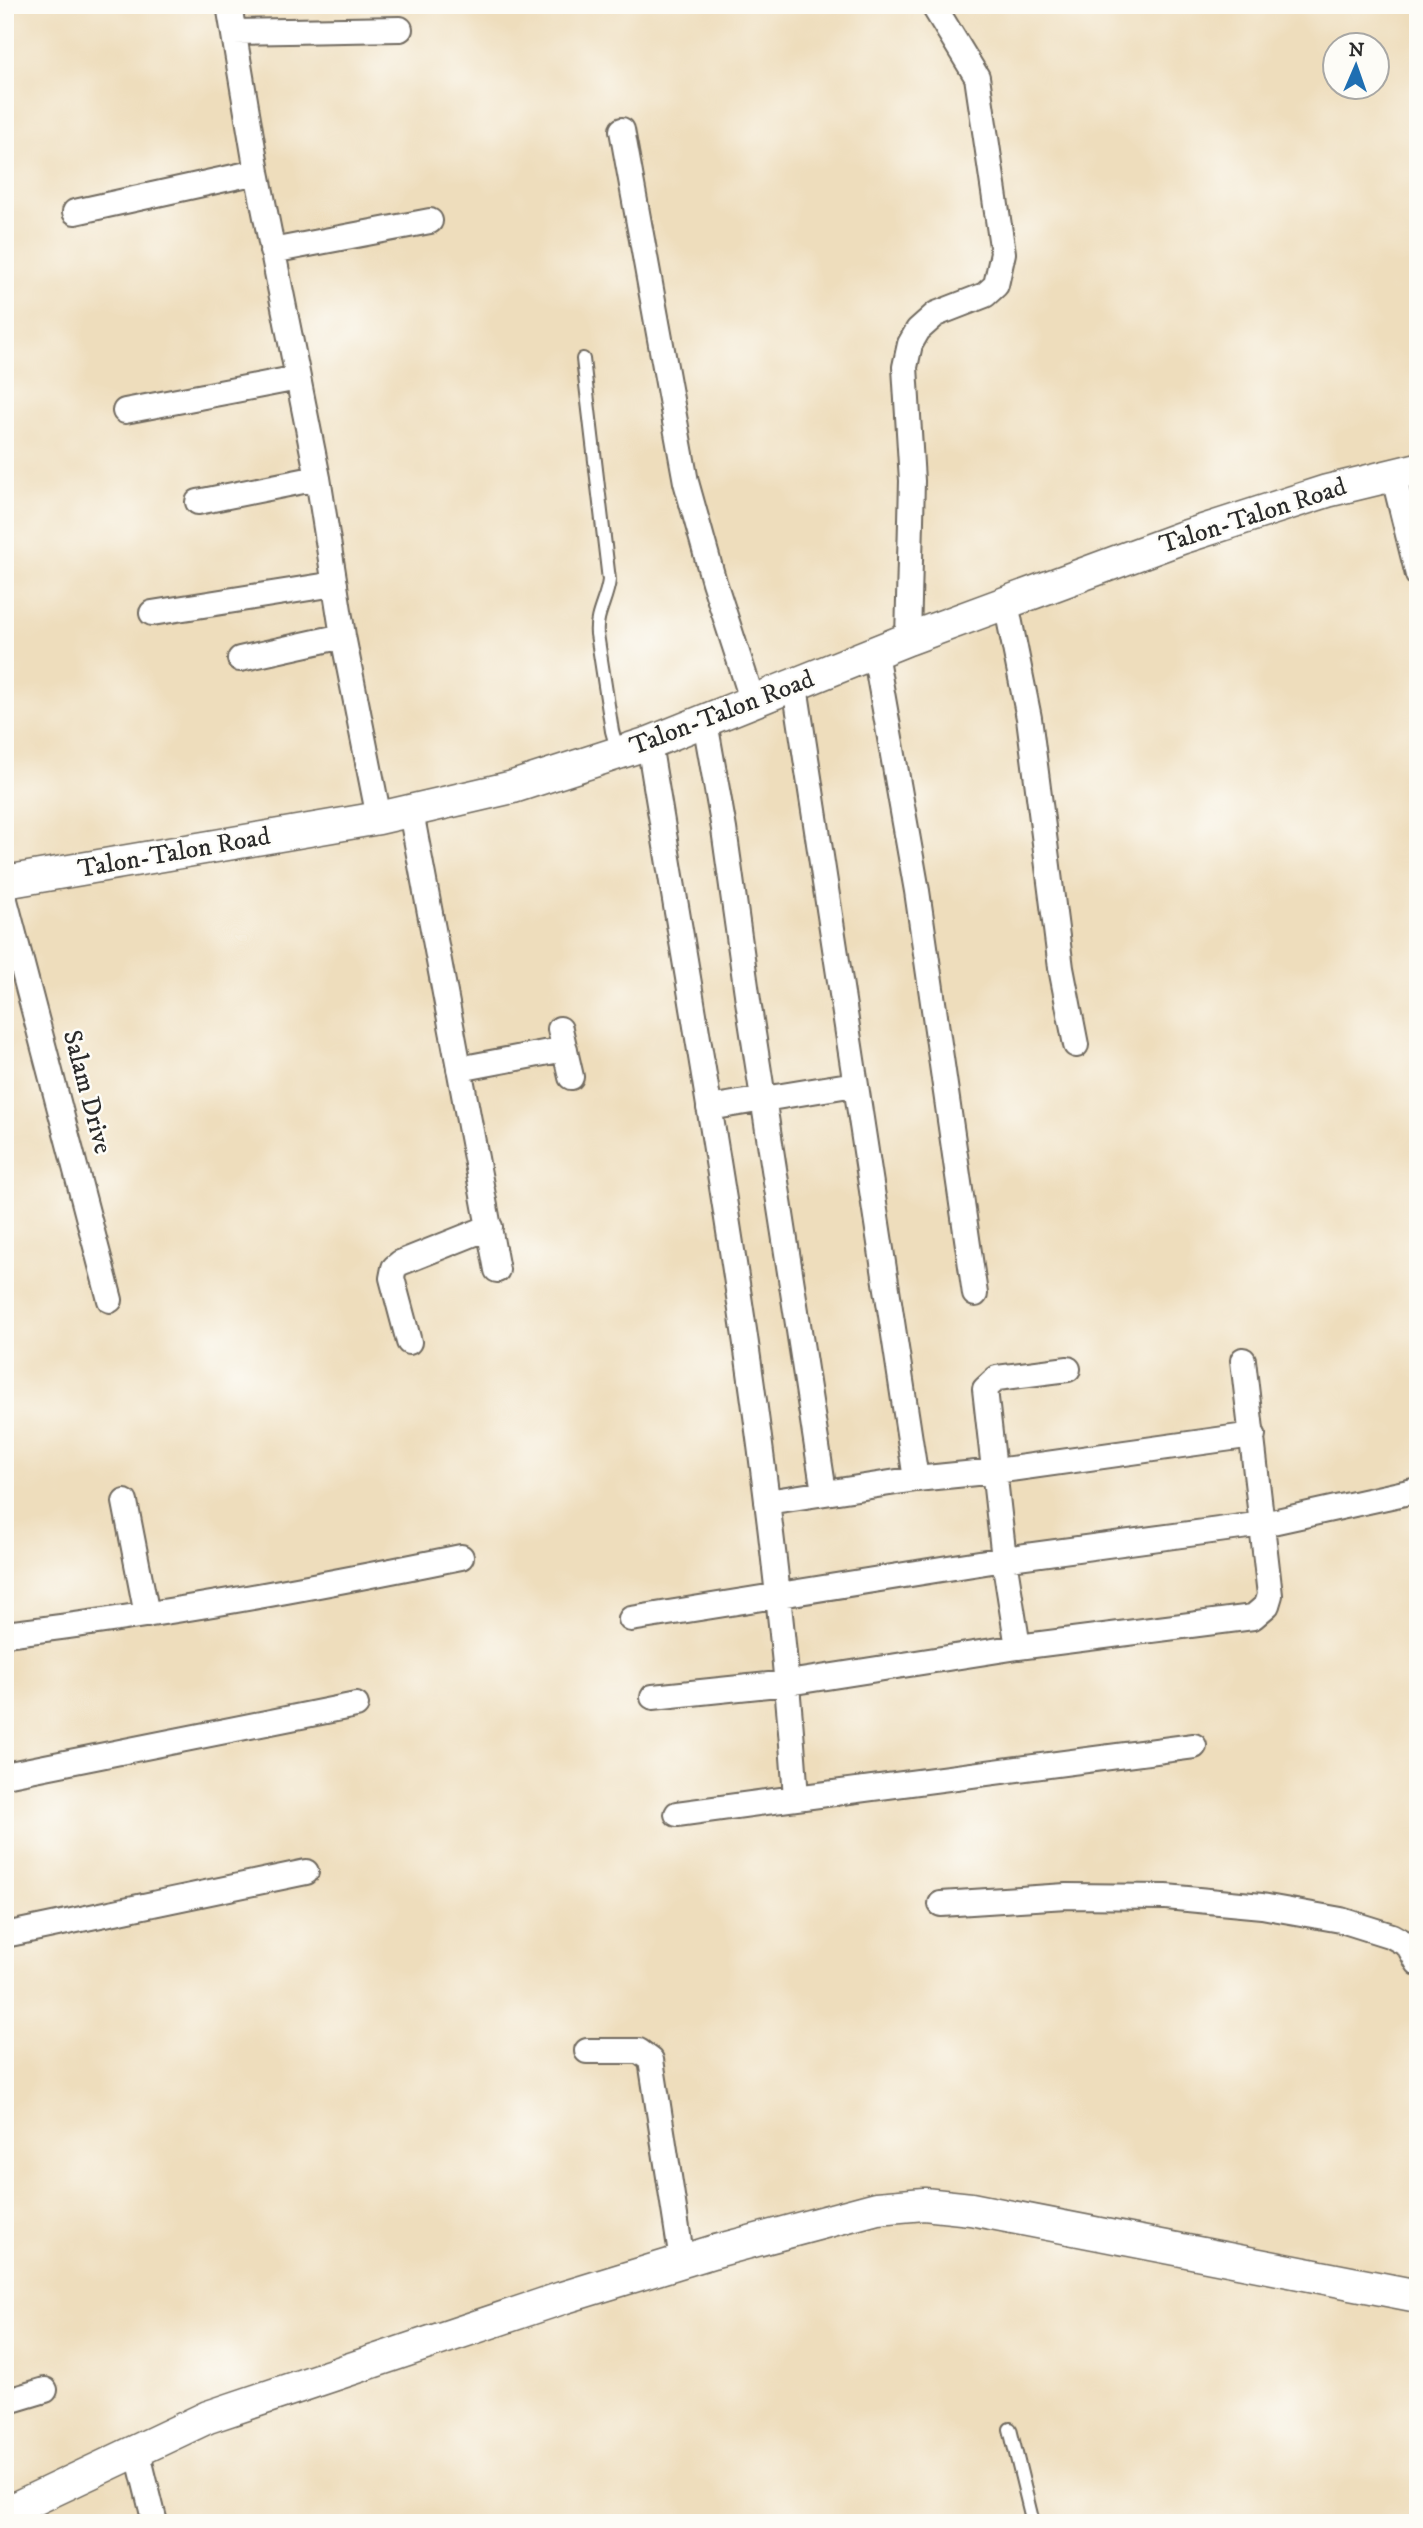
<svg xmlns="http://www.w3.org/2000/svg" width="1423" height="2528" font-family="'IM FELL DW Pica',serif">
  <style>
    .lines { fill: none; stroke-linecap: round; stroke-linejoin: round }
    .service-casing { stroke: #6f695e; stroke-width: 16 }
    .minor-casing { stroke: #6f695e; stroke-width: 28 }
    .tertiary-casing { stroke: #6f695e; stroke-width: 35 }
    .service { stroke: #fff; stroke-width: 12 }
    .minor { stroke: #fff; stroke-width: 24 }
    .tertiary { stroke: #fff; stroke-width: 32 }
    .labels { text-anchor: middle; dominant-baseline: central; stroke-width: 5; stroke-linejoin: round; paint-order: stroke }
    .street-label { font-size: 26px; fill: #2b2b2b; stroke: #fdfcf7 }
  </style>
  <rect width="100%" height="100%" fill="#fdfcf7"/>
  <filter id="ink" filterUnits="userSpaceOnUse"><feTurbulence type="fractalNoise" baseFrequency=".0143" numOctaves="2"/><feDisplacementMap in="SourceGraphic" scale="14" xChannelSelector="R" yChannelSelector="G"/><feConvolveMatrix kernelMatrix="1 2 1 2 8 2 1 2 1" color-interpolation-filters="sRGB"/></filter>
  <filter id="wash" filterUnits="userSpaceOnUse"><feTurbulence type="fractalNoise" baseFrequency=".00686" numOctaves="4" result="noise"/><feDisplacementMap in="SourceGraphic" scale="28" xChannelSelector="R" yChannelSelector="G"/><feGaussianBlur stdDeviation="1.57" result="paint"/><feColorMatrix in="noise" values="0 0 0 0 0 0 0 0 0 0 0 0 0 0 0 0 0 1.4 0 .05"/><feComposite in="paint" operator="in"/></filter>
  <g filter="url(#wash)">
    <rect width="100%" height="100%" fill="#eeddbc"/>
  </g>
  <g filter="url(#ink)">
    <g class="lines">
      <!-- service casing -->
      <g class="service-casing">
        <path id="service" d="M583,359L609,580C607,599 595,615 597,634L612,731L618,752
          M1010,2429L1033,2523"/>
      </g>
      <!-- minor casing -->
      <g class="minor-casing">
        <path id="minor" d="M229,5L257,172L318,478L343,636L379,818
          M234,32L400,29
          M622,130L686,482L714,582L753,702
          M75,212L257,172
          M272,251L430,221
          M125,411L298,378
          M1393,474L1418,575
          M198,502L318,478
          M1006,603L1029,718L1061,968L1076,1045
          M152,613L335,584
          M908,639L912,481L905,367L910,344L918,330L936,314L985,295L996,285L1003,253L977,77L933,5
          M875,653L917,891L975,1294
          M240,659L343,636
          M795,686L916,1479
          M705,722L724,829L748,1001L824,1492
          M649,743C706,1093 772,1443 796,1798L1194,1746
          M411,812L497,1270
          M5,900L110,1300
          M560,1029L571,1077
          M459,1069L565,1049
          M709,1108L855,1084
          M409,1342L392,1278L394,1268L400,1263L490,1227
          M125,1502L147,1615
          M767,1502L916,1479L996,1471L1253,1435
          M631,1619L1004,1559L1263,1524L1418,1490
          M5,1634C158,1616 309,1588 461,1557
          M1018,1647L1004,1559L985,1389L997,1378L1068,1369
          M653,1697L788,1683L1018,1647L1253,1617L1267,1605L1270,1595L1243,1360
          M5,1775L356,1705
          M677,1814L796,1798
          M941,1904L1066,1896L1166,1897L1262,1906L1341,1920L1392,1936L1408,1945L1418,1963
          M5,1935L306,1872
          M587,2051H639L651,2060L682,2261
          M5,2402L45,2390
          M137,2450L155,2523"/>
      </g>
      <!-- tertiary casing -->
      <g class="tertiary-casing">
        <path id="tertiary" d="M5,882L379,818L513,787L649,743L908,639L1181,538L1327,491L1418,469
          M5,2513L208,2417L562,2298L712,2252L877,2208L924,2204L971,2209L1418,2296"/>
      </g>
      <!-- service -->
      <use href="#service" class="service"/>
      <!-- minor -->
      <use href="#minor" class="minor"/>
      <!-- tertiary -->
      <use href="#tertiary" class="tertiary"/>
    </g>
  </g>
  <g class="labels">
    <!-- street labels -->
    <g class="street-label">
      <text transform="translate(1253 516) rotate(-18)">Talon-Talon Road</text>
      <text transform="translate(722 713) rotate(-21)">Talon-Talon Road</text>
      <text transform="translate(174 853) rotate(-10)">Talon-Talon Road</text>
      <text transform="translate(87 1092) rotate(75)">Salam Drive</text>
    </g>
  </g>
  <!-- margin -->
  <rect width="1423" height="2528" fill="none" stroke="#fdfcf7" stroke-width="28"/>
  <!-- north arrow -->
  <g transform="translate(1356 66) rotate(2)"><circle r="33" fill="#fdfcf7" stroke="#a9a8a5" stroke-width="2"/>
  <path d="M0-5L12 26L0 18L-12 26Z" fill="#1f6fb2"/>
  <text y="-10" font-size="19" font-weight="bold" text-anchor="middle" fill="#2b2b2b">N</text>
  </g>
</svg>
